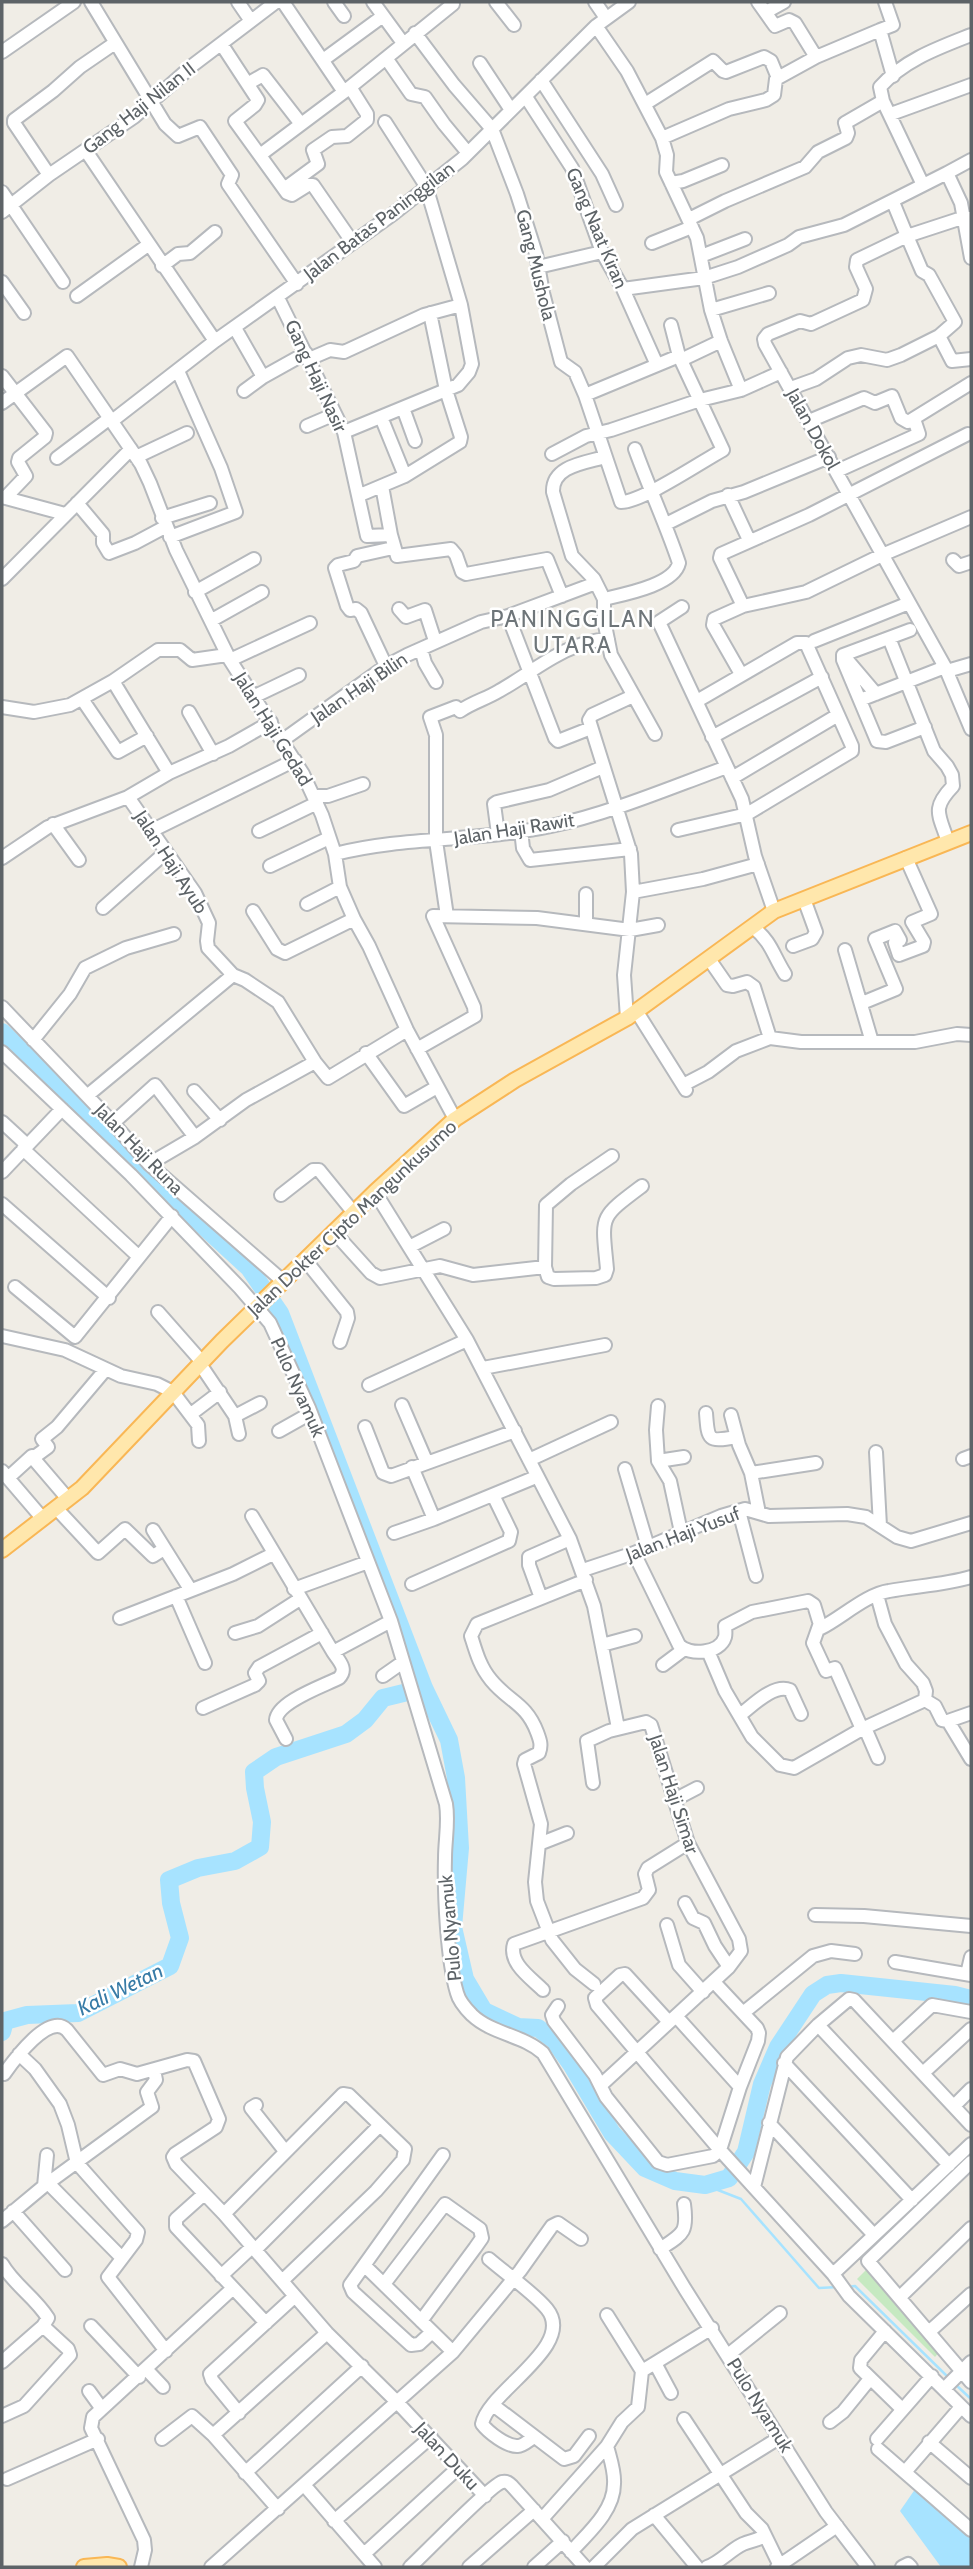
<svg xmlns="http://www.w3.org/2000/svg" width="973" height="2569" font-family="Cabin,sans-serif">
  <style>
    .green { fill: #c6e9c1 }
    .water { fill: #a7e3ff }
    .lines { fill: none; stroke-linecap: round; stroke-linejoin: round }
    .stream { stroke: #a7e3ff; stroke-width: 2.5 }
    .river { stroke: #a7e3ff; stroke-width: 18 }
    .minor-casing { stroke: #b6b9bd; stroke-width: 16 }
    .major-casing { stroke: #f9b755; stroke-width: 18 }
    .minor { stroke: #fff; stroke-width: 12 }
    .major { stroke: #ffe7ac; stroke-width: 14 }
    .labels { text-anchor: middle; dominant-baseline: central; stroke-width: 5; stroke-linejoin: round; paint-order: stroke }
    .street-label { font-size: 19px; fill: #5d6367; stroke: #fff }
    .water-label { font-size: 21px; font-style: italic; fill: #377ba6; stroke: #fff }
    .quarter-label { font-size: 23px; letter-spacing: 2px; fill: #6e7579; stroke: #fff }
  </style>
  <rect width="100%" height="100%" fill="#f0ede6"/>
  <!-- green -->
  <path class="green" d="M867,2269L941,2350L935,2357L857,2279Z"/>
  <!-- water -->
  <path class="water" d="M918,2485L971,2536V2567H941L900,2511Z"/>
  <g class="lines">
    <!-- stream -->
    <path class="stream" d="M705,2185L741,2199L819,2288L838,2287
      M848,2287L855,2286L950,2379
      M955,2384L971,2399"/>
    <!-- river -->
    <path class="river" d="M2,1032L122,1151L249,1268L280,1313L424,1688L449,1740L456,1778L460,1848L453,1927L465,1979L484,2011L518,2027L538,2028L554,2040L571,2064L612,2133L645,2168L675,2181L705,2185L729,2178L746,2152L762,2084L778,2047L813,1994L827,1985L841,1983L955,1995L971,1999
      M2,2032L5,2021L27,2015L78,2013L170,1966L180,1938L171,1903L169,1880L198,1868L235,1861L260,1847L262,1822L255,1788L254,1772L276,1757L346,1734L365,1720L383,1698L424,1688"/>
    <!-- minor casing -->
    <g class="minor-casing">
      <path id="minor" d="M91,2L165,124L178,136L200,127L232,175L228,184L297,284
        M238,2L251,21
        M283,2L344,92
        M334,2L344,16
        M373,2L403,43
        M496,2L514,25
        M595,2L606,18
        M758,2L775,26L789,20L795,23L816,57L880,30
        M885,2L893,25L880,30L893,76
        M766,12L784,2
        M596,26L627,71L662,138L667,155L666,172L697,238L711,310L721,341L741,390L781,372
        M415,33L454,85L492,129L517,194L536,254L543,293L561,362L575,372L585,395
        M222,45L258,100L255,105L235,121L287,193L292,195L308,185H313L353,243
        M2,52L74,2
        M386,58L411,94L425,97L444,124L468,153
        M323,60L383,16
        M480,63L511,110
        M541,80L602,174L616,205
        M249,83L263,75L301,124
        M526,97L572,168L602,252L623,289L657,365
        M645,104L713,61L723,71L726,72L764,57L771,61L778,78
        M891,114L971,85
        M662,138L729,109L766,100L774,95L776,79L816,57
        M86,151L215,341
        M260,155L344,92L453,4
        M947,173L971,160
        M49,175L14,123V120L53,91L80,67L115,43
        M671,183L683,181L722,165
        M923,185L883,101L880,87C904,60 938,48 971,35
        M284,189L318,164L313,150L332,137L347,136L367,120V114L350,87
        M2,192L63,282
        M893,202L907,236L962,218H971
        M2,212L49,175L134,117L193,65L276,2
        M689,219L725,201L805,167L818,152L846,138L848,133L845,123L883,101
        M652,243L692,227
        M701,256L745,239
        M162,266L178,254L190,253L215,232
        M538,267L602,252
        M2,282L24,313
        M623,289L704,278L738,267L788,245L799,237L844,225L947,173L961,203L971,258
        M77,296L148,245
        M278,298L344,432L367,536L391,535L397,556L451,549L456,555L462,572L466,574L547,559L562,596
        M711,310L769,293
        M671,325L679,356L723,450C701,462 642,502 621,502L585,395L679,356
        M235,328L263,377
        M939,336L952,361L971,359
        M309,359L330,350L344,352L424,315L461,305
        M681,360L721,341
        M2,376L46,433L45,437L19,458L18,462L26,476L5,498
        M791,388L816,379L848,358L861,355L887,360L901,355L939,336L955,322L929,275L922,271L907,236L857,260L856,267L866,289L863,300L811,324L800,321L768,334L764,339L765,344L945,667L971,729
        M244,391L263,377L306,353
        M2,403L67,356L141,464L150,483L176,550L230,660L303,774L322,815L335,854L340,887L354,919L369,946L407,1030L455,1119
        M403,408L415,441
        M381,417L405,476
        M112,421L215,341L393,214L462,159L596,26L629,2
        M809,421L864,398L875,403L892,396L901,418L908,422L971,383
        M307,426L335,414
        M344,432L458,385L469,372L472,364L461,305L426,186L385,122
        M552,454L586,436L611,430L700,400L741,390
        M136,457L187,433
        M605,457C584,463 552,466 553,492L572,556L594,579L604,599V620L611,655L655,734
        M57,458L110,418
        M837,471L919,434L914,419
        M382,486L391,535
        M360,495L405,476L460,442L461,437L446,390L430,313
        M728,495L749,540
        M2,497L65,514
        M77,503L103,534V543L109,553L135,543L165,527
        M162,518L210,503
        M666,524L712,501L744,492L829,457
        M170,537L236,512L221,468L178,371
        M953,560L959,566L971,562
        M2,579L131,449
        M195,592L254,559
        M604,599C625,594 674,585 679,563C666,524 649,488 635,449
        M743,606L720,558L721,554L809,515L968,434
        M682,607L659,622L742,799L755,856L774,911
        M399,609L406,617L425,610L435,641
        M508,616L555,738L558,741L591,728
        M212,620L262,592
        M889,638L934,751L947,766L952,775L953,786C931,809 939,814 948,842
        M814,641L909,603
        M421,649L425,663L436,682
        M843,655V660L877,741L886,742L925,727
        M843,655L910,630
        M230,660L310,623
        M848,661L876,694
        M386,666L361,613L356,609L350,610L347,606L335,568L338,565L354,561L357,556L393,548
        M947,671L971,664
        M741,674L713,625L714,619L743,606L806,592L882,555L971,517
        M113,681L169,773
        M253,697L299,675
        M82,699L118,752L147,736
        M860,700L945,667
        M2,707L34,712L70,705L113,681L158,650H180L192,660L227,655
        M189,712L213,754
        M712,737L822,677
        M283,740L386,666L407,655L481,622L508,616L596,583
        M732,778L838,715
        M314,796H328L363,784
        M128,797L195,893L209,923L207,941L208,948L233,975L245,980L278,1002L315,1062L328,1078L407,1030
        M53,824L79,860
        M521,830L523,848L530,860L630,849
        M678,830L747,814L852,751V746L806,643H797L697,701
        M151,831L295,760
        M259,831L317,803
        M498,834L494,804L497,802L549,790L603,767
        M335,854C405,836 479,842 551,826C611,813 669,788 727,767
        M2,858L48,827L128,797L169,773L229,746L271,722
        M270,866L329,838
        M633,892L703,879L758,864
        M586,894V923
        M307,904L340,887
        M103,908L165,853
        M253,911L277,949L285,953L354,919
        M447,916L436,841V735L430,717L456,707L460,711C473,702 486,699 499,691C535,671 565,642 608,639
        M753,927C772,943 772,953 785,974
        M793,946L812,939L816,932L804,899
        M845,950L872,1042
        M709,959L727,985L733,986L747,982L754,987L770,1038
        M862,1003L896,989L875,939L895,931L900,940L895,943L899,955L923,946L924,942L912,922L931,914L906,858
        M2,1007L113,1123L149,1164L284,1282
        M637,1012L686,1090
        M627,1018L624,975L633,892L631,854L589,720L592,715L633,696
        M33,1040L70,994L85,968L126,948L174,934
        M417,1049L475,1016L474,1007L433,916L537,918L630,930L658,925
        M2,1052L131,1175L240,1288L270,1323L309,1408L391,1621L446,1804C449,1822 445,1840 445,1858C444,1893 447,1960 457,1993C459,2001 466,2009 472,2015C492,2034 523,2035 543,2053L685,2289L826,2512L868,2567
        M366,1053L404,1106L437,1087
        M683,1085L708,1072L736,1051L770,1038L801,1042H915L957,1034L971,1035
        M194,1091L220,1120
        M88,1095L233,975
        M2,1122L27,1145
        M113,1123L155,1085L195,1137
        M23,1149L138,1256
        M612,1156L571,1184L546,1205L545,1267L548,1277L554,1279L596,1278L605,1275L607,1269C602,1215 598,1219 642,1186
        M149,1164L195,1137L246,1100L315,1062
        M2,1172L62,1109
        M375,1192L467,1340L570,1539L594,1606L618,1728
        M281,1195L313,1170H319L354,1213
        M2,1204L109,1298
        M334,1232L371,1273L380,1278L440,1266L473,1275L545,1267
        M411,1246L444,1229
        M306,1261L347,1312L348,1318L340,1342
        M15,1287L75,1337L172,1216
        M158,1312L202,1362
        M2,1336L65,1350L121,1376L157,1384L173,1392L198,1425L199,1441
        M200,1364L235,1416L239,1434
        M483,1368L605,1345
        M369,1385L467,1340
        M402,1405L427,1463
        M658,1406L656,1430L658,1461L670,1481L681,1532
        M706,1413C708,1441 708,1442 736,1437
        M191,1414L220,1392
        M731,1415L739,1445L751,1473L759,1513
        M235,1416L260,1403
        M365,1427L383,1473L391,1476L515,1431
        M279,1431L311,1413
        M876,1452L880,1526
        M963,1459L971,1456
        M529,1460L611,1422
        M658,1461L684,1457
        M412,1467L434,1519
        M625,1469L648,1547
        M2,1471L43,1519
        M751,1473L816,1463
        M9,1477L32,1456L33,1458
        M68,1499L33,1458L48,1447L42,1439L57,1427L106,1369
        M57,1509L98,1553L125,1529L153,1556L164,1549
        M739,1511L756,1576
        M252,1516L333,1652
        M153,1530L190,1589
        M394,1533L434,1519L536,1477
        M634,1553L679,1645C689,1656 720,1654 725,1637C726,1633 725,1629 725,1626L752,1612L808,1601L814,1605L821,1628C841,1618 867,1594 889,1591C916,1586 944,1585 971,1577
        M583,1570L634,1553L721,1516L745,1509L769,1516L847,1514L866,1517L897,1537L911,1541L971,1523
        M586,1580L477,1624L471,1636C476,1652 480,1667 491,1680C509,1702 526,1703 537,1732C540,1740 542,1745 539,1753L525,1760L524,1764L541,1824L535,1882L537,1901L552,1940L575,1969L594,1984
        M412,1584L509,1541L511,1532L493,1495
        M294,1589L368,1562
        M877,1595L885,1624L906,1664L923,1683L926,1691L925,1700
        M176,1596L205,1663
        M541,1598L529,1565V1557L570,1539
        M120,1618L233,1574L273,1554
        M819,1626L813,1643L826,1671L835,1668L862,1729
        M235,1633L258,1626L300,1599
        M602,1645L635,1636
        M708,1651L725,1691L752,1737L780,1765L794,1768L862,1729L925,1700L935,1706L942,1720L948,1721L971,1713
        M663,1665L683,1650
        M383,1676L403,1662
        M203,1708L255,1685L259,1681L255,1673L259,1667L322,1633
        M740,1715C752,1706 774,1683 790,1690L801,1714
        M948,1721L971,1759
        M865,1728L878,1758
        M286,1739L276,1720C277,1702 323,1686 339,1678C348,1669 339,1661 333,1652L391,1621
        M593,1783L587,1741L609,1731L646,1722L651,1725
        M674,1800L697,1788
        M539,1844L567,1833
        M685,1903L693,1918L704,1923L715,1946L729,1967
        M815,1915L864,1916L971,1926
        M667,1925L679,1965L703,1992
        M895,1962L971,1975
        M967,1974L971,1957
        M543,1990C531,1978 508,1963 514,1944L643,1898L649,1890L645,1874L648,1868L688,1843
        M558,2006L552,2015L554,2021L595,2075L606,2097L658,2162L667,2165L713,2156L720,2150L740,2087L758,2041L759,2033L757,2028L714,1982
        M743,2013L813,1956L831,1951L855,1954
        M676,2016L740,2087
        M669,2022L625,1974L620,1975L595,1998L597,2005L720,2150L833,2274L849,2296L971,2416
        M818,2025L949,2165
        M893,2041L932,2005L971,2012
        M19,2054L35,2069L60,2104L68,2125L77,2163L138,2232L136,2240L108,2277L166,2351
        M784,2063L912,2200
        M923,2073L971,2029
        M4,2074C14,2060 49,2012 67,2030L103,2075L120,2069L137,2074L187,2060L194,2061L219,2119L216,2127L175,2154L173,2157L176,2164L224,2214L327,2333L397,2402L485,2496
        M601,2085L729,1967L741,1951L739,1939L688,1843L651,1725
        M256,2105L251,2108L285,2151
        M954,2106L971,2089
        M769,2123L874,2235
        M971,2162L868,2261L971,2382
        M48,2183L121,2257
        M44,2186L152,2107L147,2092L156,2080L154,2070
        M754,2187L787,2057L818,2025L849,1999L854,2000L971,2125
        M204,2194L176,2219V2227L266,2323
        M13,2211L65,2270
        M224,2214L343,2094L349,2095L405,2149L403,2160L376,2191L283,2280
        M2,2221L44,2186L47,2155
        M660,2249C683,2234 688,2233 684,2204
        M255,2250L380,2125
        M489,2259C505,2273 534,2293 547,2309C577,2346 488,2391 482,2424C488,2432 507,2447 518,2446C523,2446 529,2440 534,2437
        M2,2264C14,2285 35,2297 48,2318L43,2326L2,2362
        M365,2266L453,2352
        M833,2274L971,2144
        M221,2276L252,2247
        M384,2284L445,2204L480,2229L482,2238L475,2248L421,2321
        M900,2297L971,2228
        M607,2315L642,2371
        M91,2326L139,2377
        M885,2331L861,2360L860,2368L902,2409
        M930,2331L971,2294
        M432,2332L419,2344L411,2345L353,2292L350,2285L443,2155
        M728,2355L780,2313
        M655,2363L671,2393
        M147,2370L163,2387
        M944,2389L971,2362
        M89,2391L102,2409
        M493,2405L564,2459L574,2456L589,2436
        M239,2413L212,2380L210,2374L294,2297
        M2,2416L24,2406L70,2355L68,2349L43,2326
        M684,2419L746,2513L762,2529L780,2566
        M830,2422L843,2412L869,2380
        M213,2435L327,2333
        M162,2439L192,2416L213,2435L278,2509
        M877,2439L932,2376
        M929,2442L971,2478
        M878,2449L971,2530
        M905,2472L961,2407
        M245,2473L362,2366
        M7,2479L98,2439
        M305,2486L375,2567
        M654,2515L697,2567
        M542,2519L607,2446L622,2422L638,2407L642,2371L712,2328
        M334,2521L431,2437
        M571,2552C588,2533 614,2511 614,2484C615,2471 610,2458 607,2446
        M364,2554L458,2468
        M141,2567L145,2550L144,2540L91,2428L93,2417L232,2289
        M211,2567L453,2352L520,2271L552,2226L558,2223L581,2239
        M410,2567C424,2554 491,2485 502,2482C507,2481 509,2483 512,2486L585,2567
        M469,2567L534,2510
        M534,2567L563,2541
        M594,2567L632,2529L779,2438
        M707,2567C721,2562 730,2550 743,2544C750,2541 758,2540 765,2536
        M777,2567L837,2526
        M902,2567L908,2564L911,2567"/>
    </g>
    <!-- major casing -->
    <g class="major-casing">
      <path id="major" d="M2,1550L82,1488L222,1341L375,1192L455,1119L515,1080L627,1018L774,911L971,833
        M84,2567L107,2565L119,2567"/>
    </g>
    <!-- minor -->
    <use href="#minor" class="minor"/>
    <!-- major -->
    <use href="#major" class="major"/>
  </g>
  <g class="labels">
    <!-- street labels -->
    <g class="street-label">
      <text transform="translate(139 108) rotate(-38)">Gang Haji Nilan II</text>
      <text transform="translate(379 221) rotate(-37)">Jalan Batas Paninggilan</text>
      <text transform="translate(597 228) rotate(67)">Gang Naat Kiran</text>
      <text transform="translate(536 265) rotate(76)">Gang Mushola</text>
      <text transform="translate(316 376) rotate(65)">Gang Haji Nasir</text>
      <text transform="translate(813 429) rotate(61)">Jalan Dokol</text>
      <text transform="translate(359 688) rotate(-34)">Jalan Haji Bilin</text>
      <text transform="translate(273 729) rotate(58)">Jalan Haji Gedad</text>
      <text transform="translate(514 829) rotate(-9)">Jalan Haji Rawit</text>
      <text transform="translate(171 862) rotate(57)">Jalan Haji Ayub</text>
      <text transform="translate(139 1149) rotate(46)">Jalan Haji Runa</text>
      <text transform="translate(352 1218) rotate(-43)">Jalan Dokter Cipto Mangunkusumo</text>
      <text transform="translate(298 1387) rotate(66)">Pulo Nyamuk</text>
      <text transform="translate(683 1534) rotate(-21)">Jalan Haji Yusuf</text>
      <text transform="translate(674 1794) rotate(72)">Jalan Haji Simar</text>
      <text transform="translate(450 1928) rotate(-95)">Pulo Nyamuk</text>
      <text transform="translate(760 2405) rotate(58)">Pulo Nyamuk</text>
      <text transform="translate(447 2456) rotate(47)">Jalan Duku</text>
    </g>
    <!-- water labels -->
    <g class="water-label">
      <text transform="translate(120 1989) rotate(-26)">Kali Wetan</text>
    </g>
    <!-- quarter labels -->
    <g class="quarter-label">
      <text x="573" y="619">PANINGGILAN<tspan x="573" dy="26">UTARA</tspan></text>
    </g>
  </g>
  <!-- border -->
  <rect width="973" height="2569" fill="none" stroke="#5d6367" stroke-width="7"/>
</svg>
